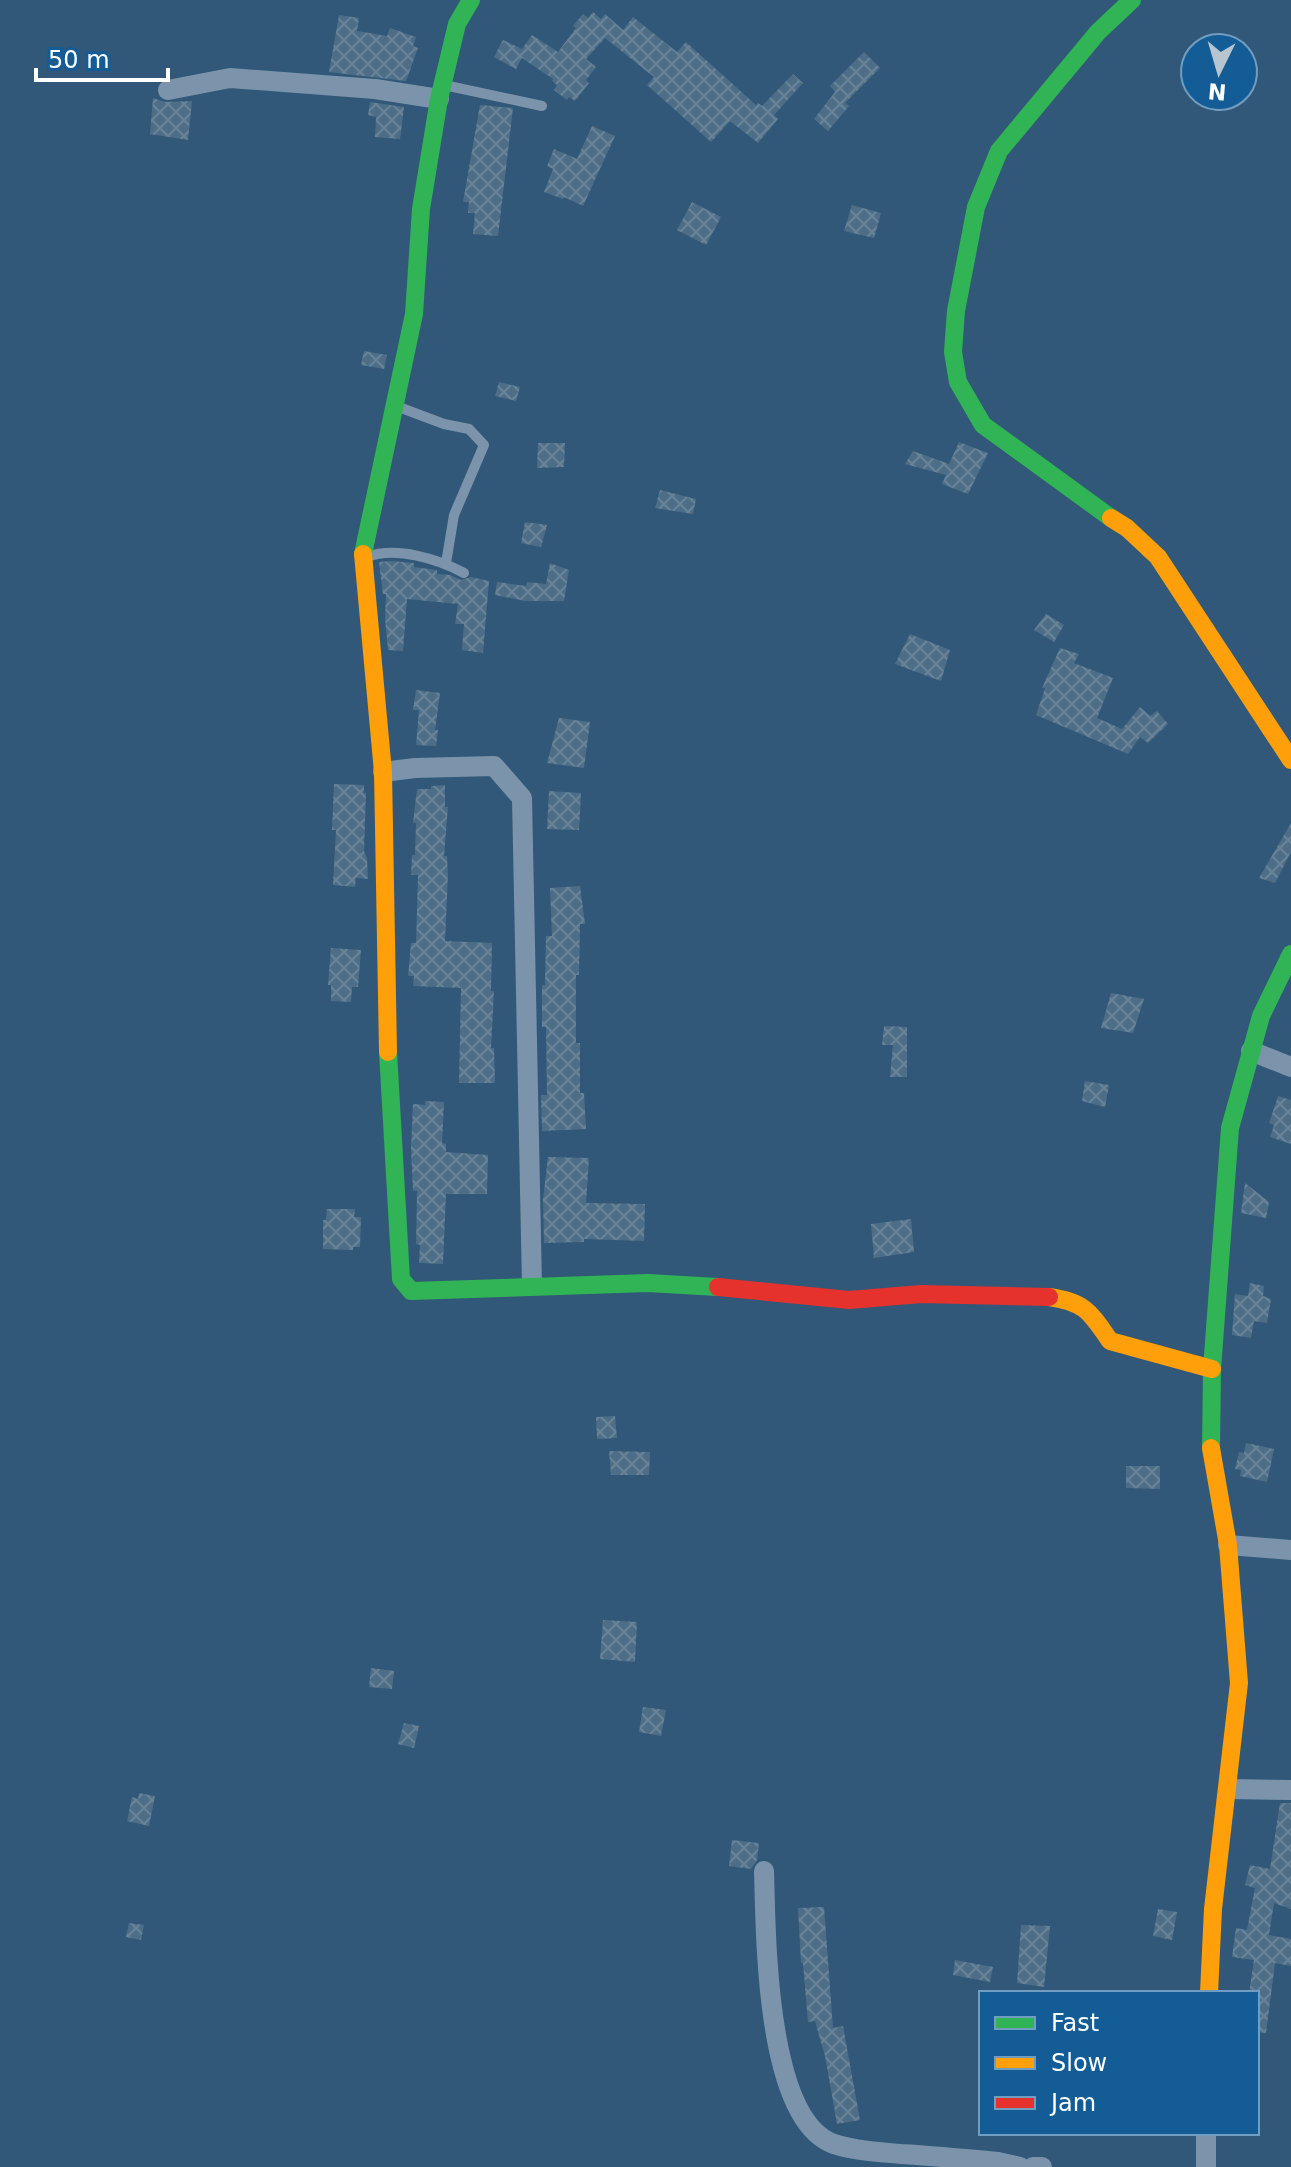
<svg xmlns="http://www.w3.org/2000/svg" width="1291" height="2167" font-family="'DejaVu Sans',sans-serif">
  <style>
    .building { fill: url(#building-cross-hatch) }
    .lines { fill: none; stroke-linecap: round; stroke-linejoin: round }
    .lane { stroke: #7b94ab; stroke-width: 10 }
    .street { stroke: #7b94ab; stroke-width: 20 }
    .fast { stroke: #30b455; stroke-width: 18 }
    .slow { stroke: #ff9f0a; stroke-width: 18 }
    .jam { stroke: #e5322d; stroke-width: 18 }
  </style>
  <defs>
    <pattern id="building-cross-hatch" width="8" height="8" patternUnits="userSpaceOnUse" patternTransform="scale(2)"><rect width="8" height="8" fill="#4e6e87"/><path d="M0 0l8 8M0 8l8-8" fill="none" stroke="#698499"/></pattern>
  </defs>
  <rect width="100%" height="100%" fill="#315878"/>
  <!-- building -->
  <path class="building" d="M593,12L601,19L605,14L623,30L633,17L677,52L686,42L756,105L758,103L762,106L793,74L803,83L774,115L778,119L758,143L730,121L711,142L647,85L654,77L605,38L586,59L596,67L586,80L589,83L575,101L569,97L567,100L554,90L557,85L552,81L553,79L522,58L516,69L494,57L503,40L522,49L532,35L558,52L576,28L573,26L583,14L588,18Z
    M339,15L359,18L357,31L387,36L390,28L416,37L413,46L418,48L406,81L329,72Z
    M864,52L880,68L845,103L849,106L828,131L814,119L835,92L830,86Z
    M153,98L165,102L192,101L188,140L150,134Z
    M370,102L404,107L400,139L375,137L376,117L368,115Z
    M480,105L513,108L498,236L473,234L475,213H468L469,202H463Z
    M592,126L615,136L583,206L564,197L563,199L544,192L553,169L547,166L554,149L577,159Z
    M692,202L721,217L706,245L677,230Z
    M852,205L881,213L874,238L844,231Z
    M364,351L387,355L384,369L361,365Z
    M499,382L520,387L516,401L495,396Z
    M959,442L988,453L968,494L942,484L946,475L905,464L913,451L949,464Z
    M538,443H565L564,467L537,468Z
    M660,490L696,499L693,514L655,508Z
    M525,522L547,525L541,547L521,543Z
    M391,561L414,563V567L437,570V574L450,575L461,580L471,577L489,581L483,653L462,650L464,624H455L458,604L407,599L403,651L388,650L385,618L386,594H383L379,562Z
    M550,563L569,570L564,601H525L495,595L497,582L526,586L527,582L546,584Z
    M1046,614L1064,625L1054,642L1034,630Z
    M910,634L950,650L941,681L895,664Z
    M1060,648L1079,654L1074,663L1113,678L1097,718L1122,729L1140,707L1150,716L1157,711L1168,724L1148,743L1140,737L1128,754L1036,715L1045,688H1042Z
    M416,690L440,693L435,730H438L436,746L416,745L419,710H413Z
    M559,718L590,722L584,768L547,763Z
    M334,784L364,785V793H366L364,851L367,858L368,879L356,878L355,887L333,885L336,830H332Z
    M445,785V807H448L444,856H447L448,875L445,941L492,943L491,991H494L491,1048H494L495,1083H459L461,988L413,986L414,976H408L411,943H416L418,875H411L412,855H415L416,823H413L417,789H431V786Z
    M549,791L581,793L579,830L547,829Z
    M1291,823V852L1275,883L1259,878Z
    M580,886L585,924H580L579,975H576V1043H580V1093H584L586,1129L542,1131L541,1095H547L546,1027H542V985H545L546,936H552L550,888Z
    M331,948L361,950L358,987H352L351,1002L331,1001V985H328Z
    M1111,993L1144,999L1133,1033L1101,1028Z
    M884,1026L907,1027V1077H890L893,1045H882Z
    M1085,1081L1109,1085L1105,1107L1082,1101Z
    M1278,1096L1291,1100V1144L1270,1137L1274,1125L1269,1123Z
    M425,1101L444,1102L442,1143L446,1144V1152L488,1155L487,1194H446L443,1264L419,1263L420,1245L416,1244L417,1191H413L411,1149L413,1104L425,1105Z
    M548,1157L589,1158L586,1203L645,1204L644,1241L584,1239V1242L544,1243L543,1199Z
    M1245,1183L1269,1202L1266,1218L1241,1213Z
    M327,1209H355L354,1217H361L360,1247H353V1250L323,1249V1220H326Z
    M911,1219L914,1252L874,1258L871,1224Z
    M1250,1283L1264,1286L1263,1296L1271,1299L1267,1323L1254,1321L1251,1338L1232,1335L1235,1294L1248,1296Z
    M615,1416L617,1438L597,1439L596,1417Z
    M1246,1443L1274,1449L1267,1482L1240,1476L1241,1470L1235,1469L1239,1452L1244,1453Z
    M609,1451L650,1452L649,1475H611Z
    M1126,1466H1160V1489L1126,1488Z
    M603,1620L637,1622L635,1662L600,1659Z
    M371,1668L394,1671L392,1689L369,1687Z
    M643,1707L666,1710L661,1736L639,1732Z
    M404,1723L419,1726L414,1748L398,1744Z
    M139,1793L155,1796L149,1826L127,1821L132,1797L138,1799Z
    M1280,1803H1291V1909L1274,1903L1269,1935L1291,1939V1966L1275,1963L1266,2033L1257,2032V1993H1249L1254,1960L1232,1957L1236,1928L1247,1930L1255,1888L1245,1885L1250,1865L1270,1869Z
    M732,1840L759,1843L757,1860L751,1869L729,1866Z
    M824,1907L833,2028L843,2026L860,2120L837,2124L825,2056L815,2021L808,2022L803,1963H801L798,1908Z
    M1158,1909L1177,1912L1172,1940L1153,1936Z
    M129,1923L144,1925L141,1940L126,1937Z
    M1021,1925L1050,1926L1044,1987L1017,1983Z
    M955,1960L993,1967L990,1982L953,1975Z"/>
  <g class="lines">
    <!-- lane -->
    <path class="lane" d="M444,85L542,106
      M396,406L444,424L469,429L484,445L454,515L446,563
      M367,557C396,546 438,559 464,573"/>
    <!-- street -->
    <path class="street" d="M168,90L230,78L375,89L439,99
      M383,772L415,768L494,766L522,798L532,1286
      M1251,1051L1291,1067
      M1228,1545L1291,1550
      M1229,1789L1291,1790
      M764,1871C766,1933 765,2120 834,2144C855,2151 879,2152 901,2154C933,2156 966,2159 998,2162L1020,2167
      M1033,2167H1042
      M1206,2167V2133"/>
    <!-- fast -->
    <path class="fast" d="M1111,518L983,425L958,382L953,352L956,311L976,207L999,151L1098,32L1132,0
      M363,554L414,314L421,209L439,99L457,24L471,0
      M388,1052L401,1279L411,1291L648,1283L718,1287
      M1211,1448L1212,1369L1230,1128L1261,1016L1291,954"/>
    <!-- slow -->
    <path class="slow" d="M1111,518L1127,528L1158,557L1291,760
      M363,554L383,772L388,1052
      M1049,1297C1085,1302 1090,1312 1110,1341L1212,1369
      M1209,1993L1213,1909L1239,1683L1228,1545L1211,1448"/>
    <!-- jam -->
    <path class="jam" d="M718,1287L849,1300L921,1294L1049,1297"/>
  </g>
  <!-- legend -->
  <rect x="979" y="1991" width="280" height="144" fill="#135c96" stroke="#719dc0" stroke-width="2"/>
  <rect x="995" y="2017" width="40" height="12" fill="#30b455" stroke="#719dc0" stroke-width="2"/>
  <text x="1051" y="2031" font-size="24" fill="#ffffff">Fast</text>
  <rect x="995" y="2057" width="40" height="12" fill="#ff9f0a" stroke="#719dc0" stroke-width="2"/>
  <text x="1051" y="2071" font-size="24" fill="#ffffff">Slow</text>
  <rect x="995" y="2097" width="40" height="12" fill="#e5322d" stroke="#719dc0" stroke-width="2"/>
  <text x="1051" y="2111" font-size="24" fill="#ffffff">Jam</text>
  <!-- north arrow -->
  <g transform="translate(1219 72) rotate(185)"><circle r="38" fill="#135c96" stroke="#719dc0" stroke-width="2"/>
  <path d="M0-6L14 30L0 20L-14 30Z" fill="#b7c5d0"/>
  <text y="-12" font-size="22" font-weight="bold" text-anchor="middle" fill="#ffffff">N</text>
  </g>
  <!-- scale -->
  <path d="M36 68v12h132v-12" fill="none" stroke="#ffffff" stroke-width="4"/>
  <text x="48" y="68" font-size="24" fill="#ffffff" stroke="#135c96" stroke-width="6" paint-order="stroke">50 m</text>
</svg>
